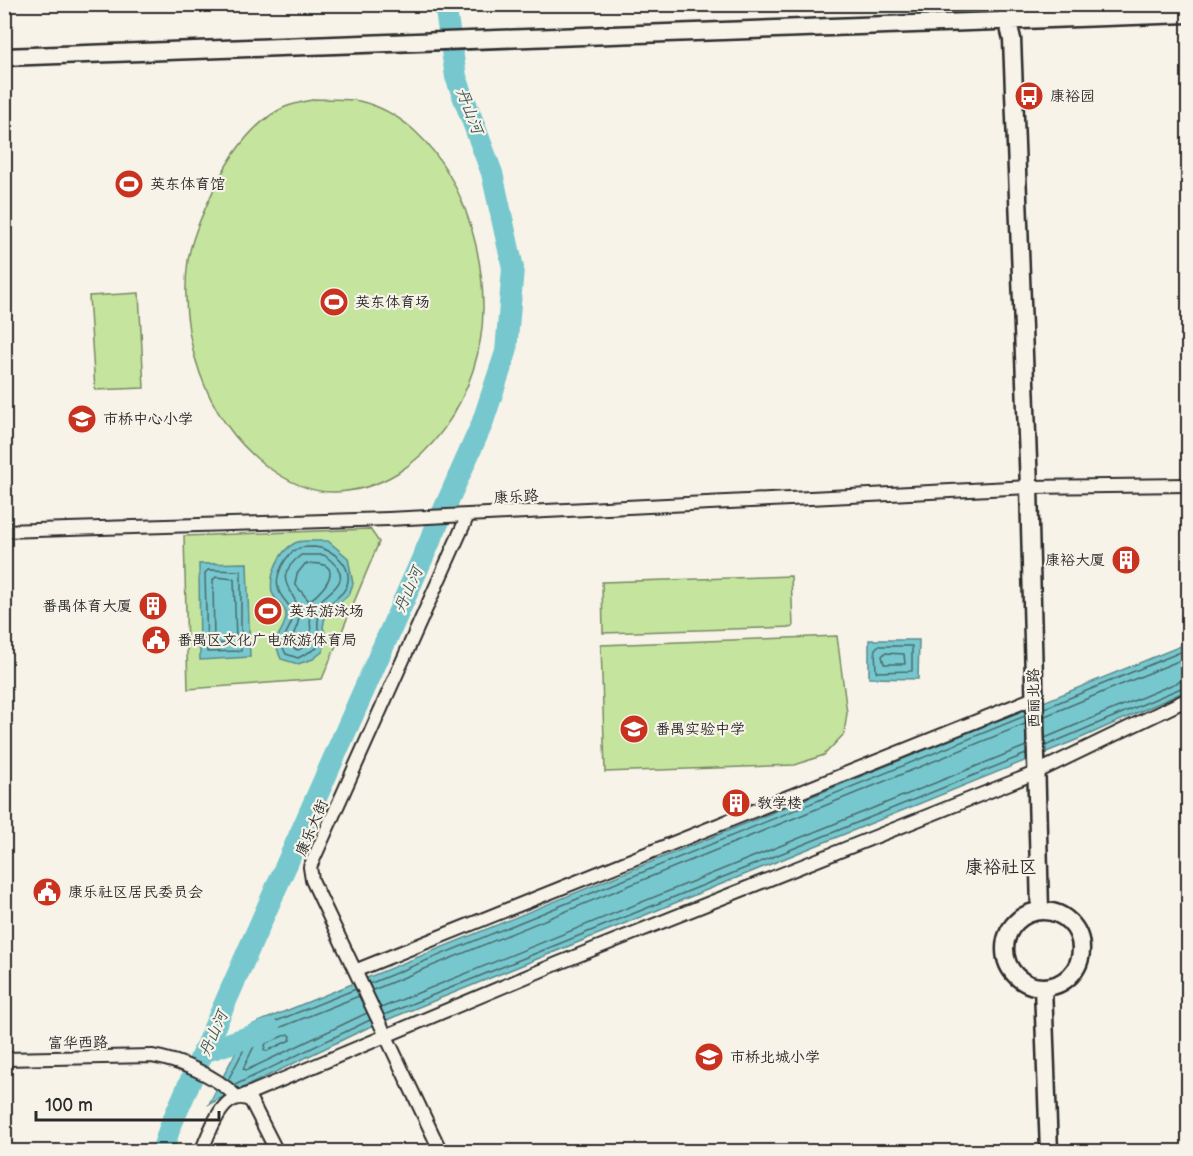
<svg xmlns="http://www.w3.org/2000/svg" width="1193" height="1156" font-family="'Balsamiq Sans','LXGW WenKai TC',sans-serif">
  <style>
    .green { fill: #c5e49d; stroke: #788864; stroke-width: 1.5 }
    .water { fill: #77c8ce; stroke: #59898d; stroke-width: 1.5 }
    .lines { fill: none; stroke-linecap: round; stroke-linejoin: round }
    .shore { stroke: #496a6c; stroke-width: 1.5 }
    .river { stroke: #77c8ce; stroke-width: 22 }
    .street-casing { stroke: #2b2b2b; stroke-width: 16 }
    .secondary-casing { stroke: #2b2b2b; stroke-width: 21 }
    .street { stroke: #f7f3e8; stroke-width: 12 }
    .secondary { stroke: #f7f3e8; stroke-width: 16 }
    .labels { text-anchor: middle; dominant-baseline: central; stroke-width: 4.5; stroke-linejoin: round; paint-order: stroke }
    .poi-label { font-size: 15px; fill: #2b2b2b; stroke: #f7f3e8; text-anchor: start }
    .street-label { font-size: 15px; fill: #2b2b2b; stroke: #f7f3e8 }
    .water-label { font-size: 16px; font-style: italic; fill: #425a5c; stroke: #f7f3e8 }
    .quarter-label { font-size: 18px; fill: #2b2b2b; stroke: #f7f3e8 }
  </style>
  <rect width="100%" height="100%" fill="#f7f3e8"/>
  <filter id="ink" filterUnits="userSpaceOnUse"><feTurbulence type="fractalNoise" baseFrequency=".0167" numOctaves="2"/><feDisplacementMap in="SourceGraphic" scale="12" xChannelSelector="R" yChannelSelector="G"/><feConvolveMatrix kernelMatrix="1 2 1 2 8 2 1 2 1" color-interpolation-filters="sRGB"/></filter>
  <g filter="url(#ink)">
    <!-- green -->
    <path class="green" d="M316,99C329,100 346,98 359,101C444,121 483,228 483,306C484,390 426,489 335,492C310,493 285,480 265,465C204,418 178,335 188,260C192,236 204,211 214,189C228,159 250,126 279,110C289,104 304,102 316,99Z
      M139,293L144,388L95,390L89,296Z
      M370,529L379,542L322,679L188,689L184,536Z
      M791,576L793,627L603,633L602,582Z
      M837,636L847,713L844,734L824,755L795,765L605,772L601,645Z"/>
    <!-- water -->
    <path class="water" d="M314,541H328L348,558L353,584L349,594L325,617L323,627L327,641L322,652L313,659L298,664L281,659C269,633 286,633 286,615C286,604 274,601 272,592C269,575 279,551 295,543C300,540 308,541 314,541Z
      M247,563L250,657L200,660L199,564Z
      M869,640H919L918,679L869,678Z
      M1188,643V690L1081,738L367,1028L209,1104L249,1026Z"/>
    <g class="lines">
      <!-- shore -->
      <path class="shore" d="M314,547C335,548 359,571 343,592C336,600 323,607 319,616C315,627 322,637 317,648L298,658L286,654C277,640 289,633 292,620C294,605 283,602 279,591C273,577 286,552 300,548C304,547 310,547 314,547Z
        M301,555H324C362,583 324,590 313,610C307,622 313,632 311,643L298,650L291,647C290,635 299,628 299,616C299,590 267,582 301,555Z
        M305,564C345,559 330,586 309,601L295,584L297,574Z
        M208,570L241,571V651L207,652L205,573Z
        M216,577L234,579L236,641L233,644L214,643L213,580Z
        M878,646H912V671L876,672L875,649Z
        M885,653L904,654L905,664H884L882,656Z
        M1045,708L1188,649
        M1045,716L1188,657
        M1045,738L1188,678
        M1045,746L1188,685
        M369,984L1025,716
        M373,990L1025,724
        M359,996L259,1036L243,1069L247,1070L367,1013
        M381,1008L1026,746
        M384,1015L1026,754
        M288,1034L291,1036L290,1040L267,1051L264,1050L266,1043Z
        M228,1080L254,1030L356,989
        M235,1085L370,1020"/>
      <!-- river -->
      <path class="river" d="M203,1052L270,1030
        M162,1152L170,1127L482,424L506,352L513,268L492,173L456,77L445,4"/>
      <!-- street casing -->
      <g class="street-casing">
        <path id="street" d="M4,531L388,519L1029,487L1188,485
          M357,970L1034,698
          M4,1059L152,1056C181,1061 214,1075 236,1096
          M243,1096L559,963L1035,773L1188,699
          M201,1152C210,1132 224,1085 251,1101L277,1152
          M441,1152L312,880L310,867L468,515"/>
      </g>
      <!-- secondary casing -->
      <g class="secondary-casing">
        <path id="secondary" d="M1007,4V19L1012,39L1029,487L1040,910
          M4,57L1188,14
          M1005 949a38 38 0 1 1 76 0a38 38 0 1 1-76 0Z
          M1043,987L1049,1152"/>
      </g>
      <!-- street -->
      <use href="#street" class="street"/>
      <!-- secondary -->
      <use href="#secondary" class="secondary"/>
    </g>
  </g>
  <!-- icons -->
  <defs>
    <g id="bus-disc" transform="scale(1.5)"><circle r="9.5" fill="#c8321e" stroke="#f7f3e8"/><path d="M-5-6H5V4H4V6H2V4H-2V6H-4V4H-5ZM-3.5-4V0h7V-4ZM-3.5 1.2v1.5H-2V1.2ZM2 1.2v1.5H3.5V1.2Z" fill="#fff"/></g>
    <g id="stadium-disc" transform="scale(1.5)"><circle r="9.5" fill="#c8321e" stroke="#f7f3e8"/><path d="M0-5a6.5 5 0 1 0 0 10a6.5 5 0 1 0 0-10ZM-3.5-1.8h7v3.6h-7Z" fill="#fff"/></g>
    <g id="school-disc" transform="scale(1.5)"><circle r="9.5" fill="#c8321e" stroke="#f7f3e8"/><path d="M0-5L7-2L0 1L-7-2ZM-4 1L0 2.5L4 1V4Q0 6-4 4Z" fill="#fff"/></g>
    <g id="building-disc" transform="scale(1.5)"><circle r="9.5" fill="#c8321e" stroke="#f7f3e8"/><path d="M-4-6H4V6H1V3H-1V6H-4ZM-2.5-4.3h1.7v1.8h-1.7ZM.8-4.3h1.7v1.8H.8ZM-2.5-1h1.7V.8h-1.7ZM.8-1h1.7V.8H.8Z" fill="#fff"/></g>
    <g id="civic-disc" transform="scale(1.5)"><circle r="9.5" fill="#c8321e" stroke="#f7f3e8"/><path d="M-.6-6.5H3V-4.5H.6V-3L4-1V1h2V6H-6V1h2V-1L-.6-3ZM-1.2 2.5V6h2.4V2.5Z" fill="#fff"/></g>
  </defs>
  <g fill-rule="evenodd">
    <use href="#bus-disc" x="1029" y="96"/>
    <use href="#stadium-disc" x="129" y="184"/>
    <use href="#stadium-disc" x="334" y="302"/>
    <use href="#school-disc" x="82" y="419"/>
    <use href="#building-disc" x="1126" y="560"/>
    <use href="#building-disc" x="153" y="606"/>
    <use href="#stadium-disc" x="268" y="611"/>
    <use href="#civic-disc" x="156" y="640"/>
    <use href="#school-disc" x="634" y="729"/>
    <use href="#building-disc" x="736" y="803"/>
    <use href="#civic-disc" x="47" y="892"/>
    <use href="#school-disc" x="709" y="1057"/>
  </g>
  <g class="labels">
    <!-- poi labels -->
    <g class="poi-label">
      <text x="1050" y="96">康裕园</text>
      <text x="150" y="184">英东体育馆</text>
      <text x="355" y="302">英东体育场</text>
      <text x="103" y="419">市桥中心小学</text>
      <text x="1105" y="560" text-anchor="end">康裕大厦</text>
      <text x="132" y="606" text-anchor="end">番禺体育大厦</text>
      <text x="289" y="611">英东游泳场</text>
      <text x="177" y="640">番禺区文化广电旅游体育局</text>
      <text x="655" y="729">番禺实验中学</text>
      <text x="757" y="803">教学楼</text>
      <text x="68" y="892">康乐社区居民委员会</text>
      <text x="730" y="1057">市桥北城小学</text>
    </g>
    <!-- street labels -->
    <g class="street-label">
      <text transform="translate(516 497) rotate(-3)">康乐路</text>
      <text transform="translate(1034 698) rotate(-91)">西丽北路</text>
      <text transform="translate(312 828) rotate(-67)">康乐大街</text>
      <text transform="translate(78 1043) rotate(-1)">富华西路</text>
    </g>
    <!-- water labels -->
    <g class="water-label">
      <text transform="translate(469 111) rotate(69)">丹山河</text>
      <text transform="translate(409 590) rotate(-66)">丹山河</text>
      <text transform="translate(214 1034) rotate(-66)">丹山河</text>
    </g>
    <!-- quarter labels -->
    <g class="quarter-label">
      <text x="1001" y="867">康裕社区</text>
    </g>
  </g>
  <!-- margin -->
  <rect width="1193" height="1156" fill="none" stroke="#f7f3e8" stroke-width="24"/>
  <rect x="12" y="12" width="1169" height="1132" fill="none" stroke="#2b2b2b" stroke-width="2" filter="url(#ink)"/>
  <!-- scale -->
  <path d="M36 1111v9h183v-9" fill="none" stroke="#2b2b2b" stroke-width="3"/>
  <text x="45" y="1111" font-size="18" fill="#2b2b2b" stroke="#f7f3e8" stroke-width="4.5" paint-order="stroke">100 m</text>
</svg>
